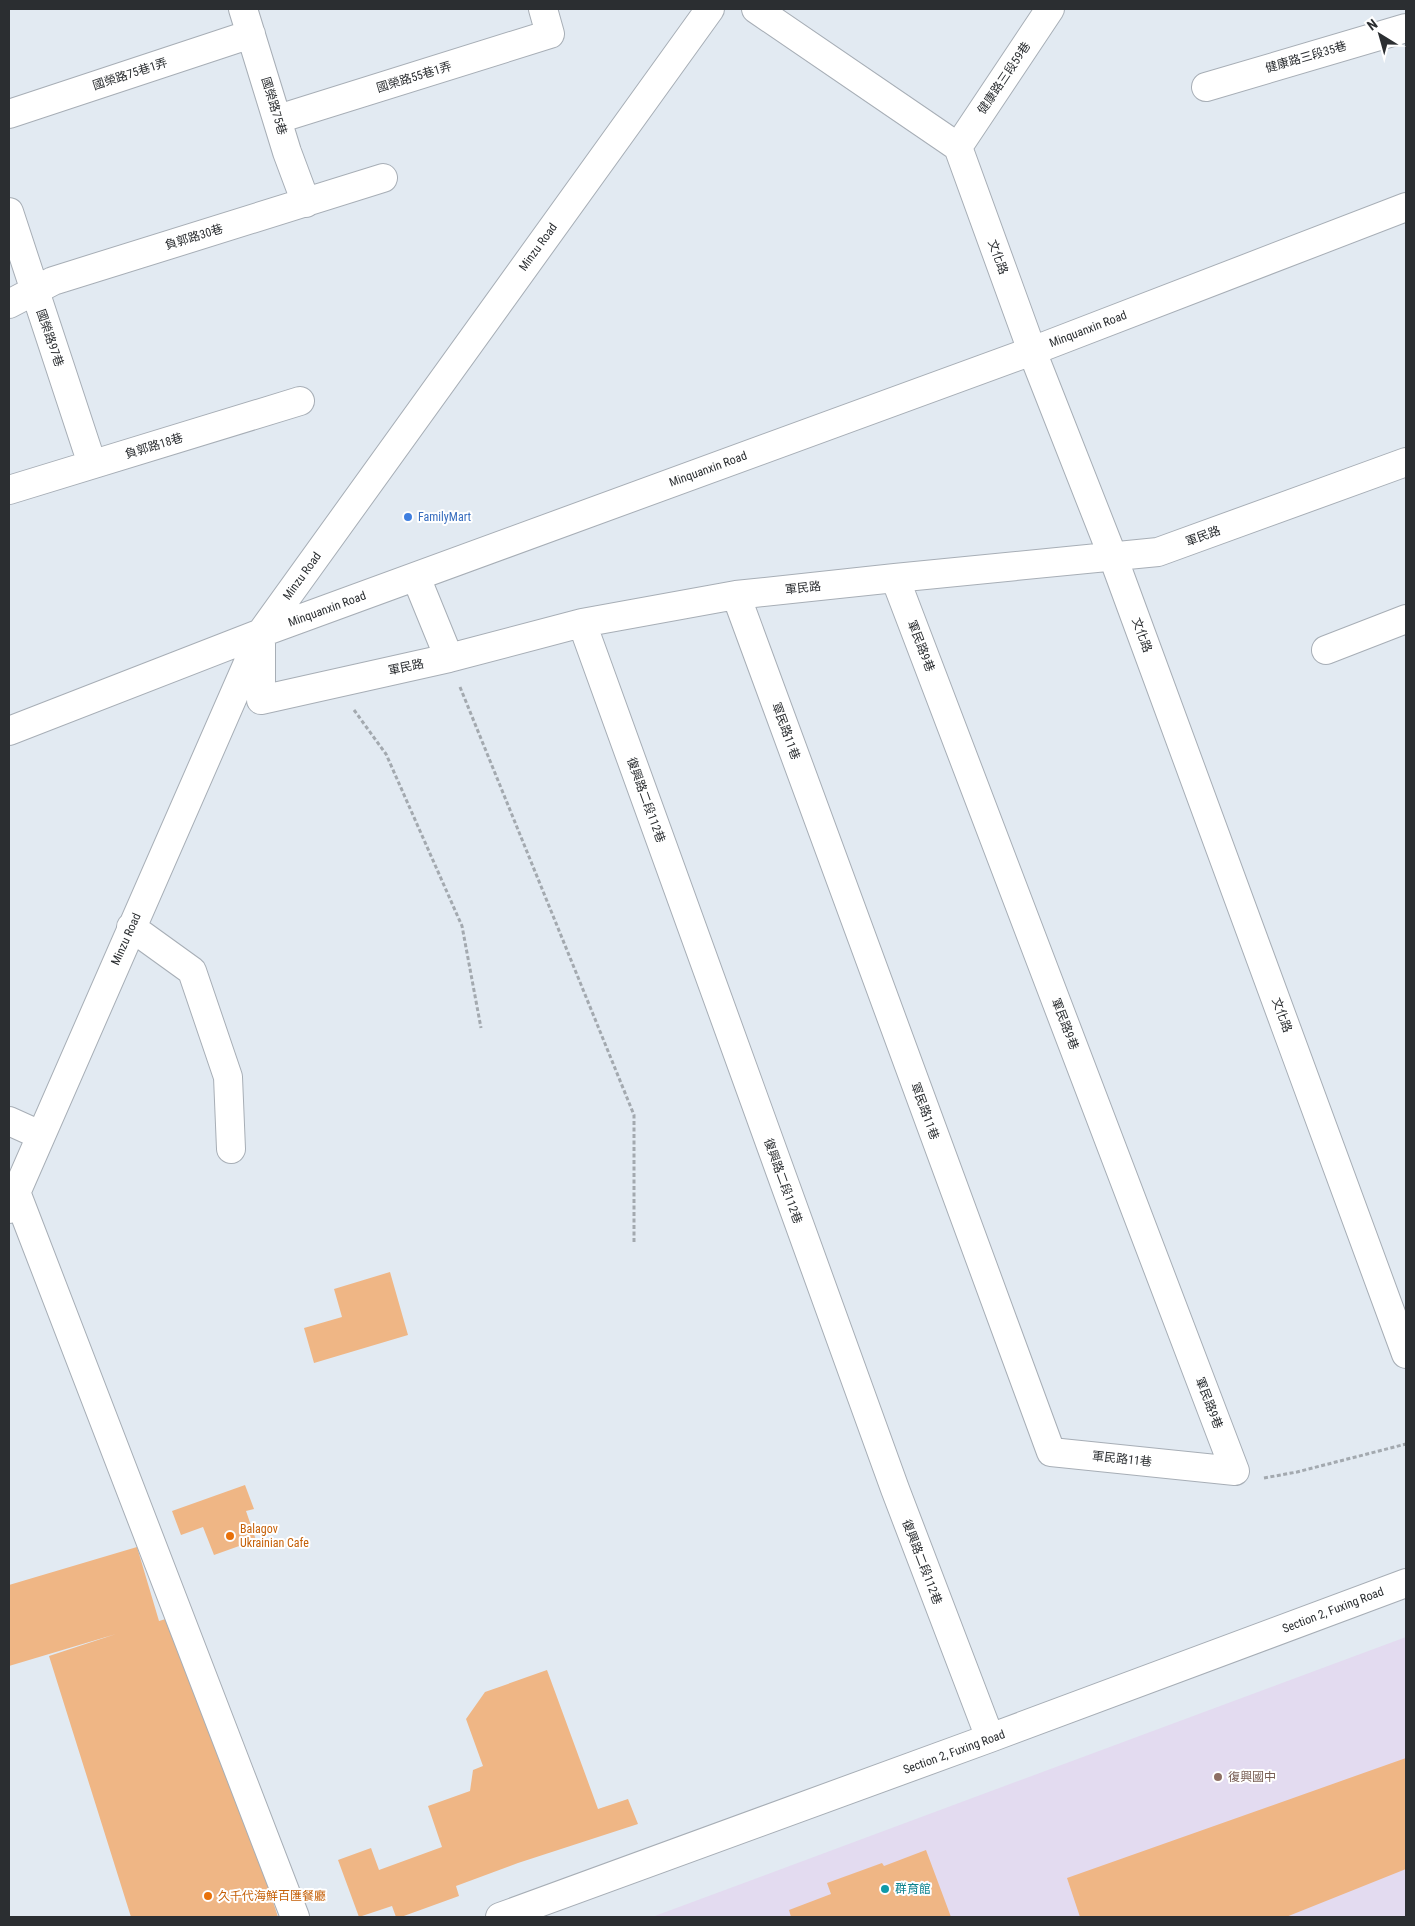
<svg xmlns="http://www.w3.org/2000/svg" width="1415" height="1926" font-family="'Roboto Condensed','Noto Sans TC',sans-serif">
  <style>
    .education { fill: #e3dbf0 }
    .building { fill: #efb685 }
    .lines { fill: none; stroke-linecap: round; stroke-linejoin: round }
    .minor-casing { stroke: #a7aeb6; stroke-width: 30 }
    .path { stroke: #a3a9af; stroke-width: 3; stroke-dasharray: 4 2.5; stroke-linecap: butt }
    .minor { stroke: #fff; stroke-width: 28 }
    .shop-dot { fill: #3f7fe0; stroke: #fff; stroke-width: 2 }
    .food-dot { fill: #e8710a; stroke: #fff; stroke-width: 2 }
    .education-dot { fill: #8d6e63; stroke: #fff; stroke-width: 2 }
    .culture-dot { fill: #0f9aa8; stroke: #fff; stroke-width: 2 }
    .labels { text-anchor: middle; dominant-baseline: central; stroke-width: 4; stroke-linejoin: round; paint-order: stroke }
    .street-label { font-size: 12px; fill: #2b2e31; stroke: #fff }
    .shop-label { font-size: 12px; fill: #366cbe; stroke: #fff; text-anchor: start }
    .food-label { font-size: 12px; fill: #c56008; stroke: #fff; text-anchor: start }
    .education-label { font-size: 12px; fill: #785e54; stroke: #fff; text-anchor: start }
    .culture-label { font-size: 12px; fill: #0d838f; stroke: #fff; text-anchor: start }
  </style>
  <rect width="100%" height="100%" fill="#e2eaf2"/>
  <!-- education -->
  <path class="education" d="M1406,1637V1917H652Z"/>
  <!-- building -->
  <path class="building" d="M390,1272L408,1335L314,1363L304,1328L342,1317L334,1289Z
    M245,1485L254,1509L246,1511L256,1540L214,1555L203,1527L181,1535L172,1511Z
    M137,1547L159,1621L179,1615L278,1917H131L49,1656L116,1634L9,1666V1585Z
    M547,1670L598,1809L628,1799L638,1824L518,1863L456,1886L459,1896L401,1917H396L392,1906L359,1917L338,1860L371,1848L379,1870L442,1847L428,1806L470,1791L473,1770L483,1766L466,1719L485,1692Z
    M1406,1758V1869L1286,1917H1080L1067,1878Z
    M926,1850L951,1917H791L789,1910L831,1894L827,1883L882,1863L884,1866Z"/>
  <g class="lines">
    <!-- minor casing -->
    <g class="minor-casing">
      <path id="minor" d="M243,9L287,152L306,203
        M756,9L958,147L1032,351L1113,557L1406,1354
        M1206,87L1406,28
        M9,114L251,34
        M278,119L550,34L543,9
        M958,147L1050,9
        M9,212L92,464
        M9,304L53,281L383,178
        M9,490L300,401
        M416,577L449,658
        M736,595L1051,1452L1235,1471L895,578
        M582,623L895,1489L990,1738
        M261,644V700L449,658L582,623L736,595L895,578L1158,552L1406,462
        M1326,650L1406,619
        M9,731L261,633L1032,351L1406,207
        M131,927L192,971L228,1077L231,1149
        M9,1121L40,1135
        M16,1192L295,1917
        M9,1209L261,633L710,9
        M500,1917L990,1738L1406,1583"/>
    </g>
    <!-- path -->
    <path class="path" d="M460,687L634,1115V1242
      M354,710L386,754L462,926L481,1028
      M1264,1478L1297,1472L1406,1444"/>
    <!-- minor -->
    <use href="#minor" class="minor"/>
  </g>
  <!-- markers -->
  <circle class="shop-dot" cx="408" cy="517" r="5"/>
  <g class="food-dot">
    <circle cx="230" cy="1536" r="5"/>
    <circle cx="208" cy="1896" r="5"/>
  </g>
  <circle class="education-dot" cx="1218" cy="1777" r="5"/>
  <circle class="culture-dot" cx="885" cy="1889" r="5"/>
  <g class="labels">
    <!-- street labels -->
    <g class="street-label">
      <text transform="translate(1306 57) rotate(-16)">健康路三段35巷</text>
      <text transform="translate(130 74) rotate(-18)">國榮路75巷1弄</text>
      <text transform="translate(414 77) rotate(-17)">國榮路55巷1弄</text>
      <text transform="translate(1004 78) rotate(-56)">健康路三段59巷</text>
      <text transform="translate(274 106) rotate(73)">國榮路75巷</text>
      <text transform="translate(194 237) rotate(-17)">負郭路30巷</text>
      <text transform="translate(538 247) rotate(-54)">Minzu Road</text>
      <text transform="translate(998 257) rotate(70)">文化路</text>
      <text transform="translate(1088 329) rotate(-21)">Minquanxin Road</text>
      <text transform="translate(50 338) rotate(71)">國榮路97巷</text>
      <text transform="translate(154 446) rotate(-17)">負郭路18巷</text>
      <text transform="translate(708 469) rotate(-20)">Minquanxin Road</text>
      <text transform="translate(1203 536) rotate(-20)">軍民路</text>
      <text transform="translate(302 576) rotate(-54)">Minzu Road</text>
      <text transform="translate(803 588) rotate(-6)">軍民路</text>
      <text transform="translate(327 609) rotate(-20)">Minquanxin Road</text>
      <text transform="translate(1142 635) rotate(70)">文化路</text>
      <text transform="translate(921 646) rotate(69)">軍民路9巷</text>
      <text transform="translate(406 667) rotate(-12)">軍民路</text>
      <text transform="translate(786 731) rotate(70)">軍民路11巷</text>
      <text transform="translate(646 800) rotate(70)">復興路二段112巷</text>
      <text transform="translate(126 939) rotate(-66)">Minzu Road</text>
      <text transform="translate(1282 1015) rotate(70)">文化路</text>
      <text transform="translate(1065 1024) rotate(69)">軍民路9巷</text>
      <text transform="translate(925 1111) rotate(70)">軍民路11巷</text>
      <text transform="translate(783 1181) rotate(70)">復興路二段112巷</text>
      <text transform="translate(1209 1403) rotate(69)">軍民路9巷</text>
      <text transform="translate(1122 1459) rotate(6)">軍民路11巷</text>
      <text transform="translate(922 1562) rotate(69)">復興路二段112巷</text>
      <text transform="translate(1333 1610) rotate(-21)">Section 2, Fuxing Road</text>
      <text transform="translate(954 1752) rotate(-20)">Section 2, Fuxing Road</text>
    </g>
    <!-- shop labels -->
    <g class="shop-label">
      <text x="418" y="517">FamilyMart</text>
    </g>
    <!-- food labels -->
    <g class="food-label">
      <text x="240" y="1529">Balagov<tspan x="240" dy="14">Ukrainian Cafe</tspan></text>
      <text x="218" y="1896">久千代海鮮百匯餐廳</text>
    </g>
    <!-- education labels -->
    <g class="education-label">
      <text x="1228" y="1777">復興國中</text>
    </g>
    <!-- culture labels -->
    <g class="culture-label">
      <text x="895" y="1889">群育館</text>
    </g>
  </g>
  <!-- border -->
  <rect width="1415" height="1926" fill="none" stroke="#2b2e31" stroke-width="20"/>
  <!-- north arrow -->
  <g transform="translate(1380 35) rotate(323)" stroke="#ffffff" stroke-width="4" paint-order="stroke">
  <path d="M0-4L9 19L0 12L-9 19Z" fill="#2b2e31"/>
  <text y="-8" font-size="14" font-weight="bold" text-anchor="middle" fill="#2b2e31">N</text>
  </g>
</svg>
